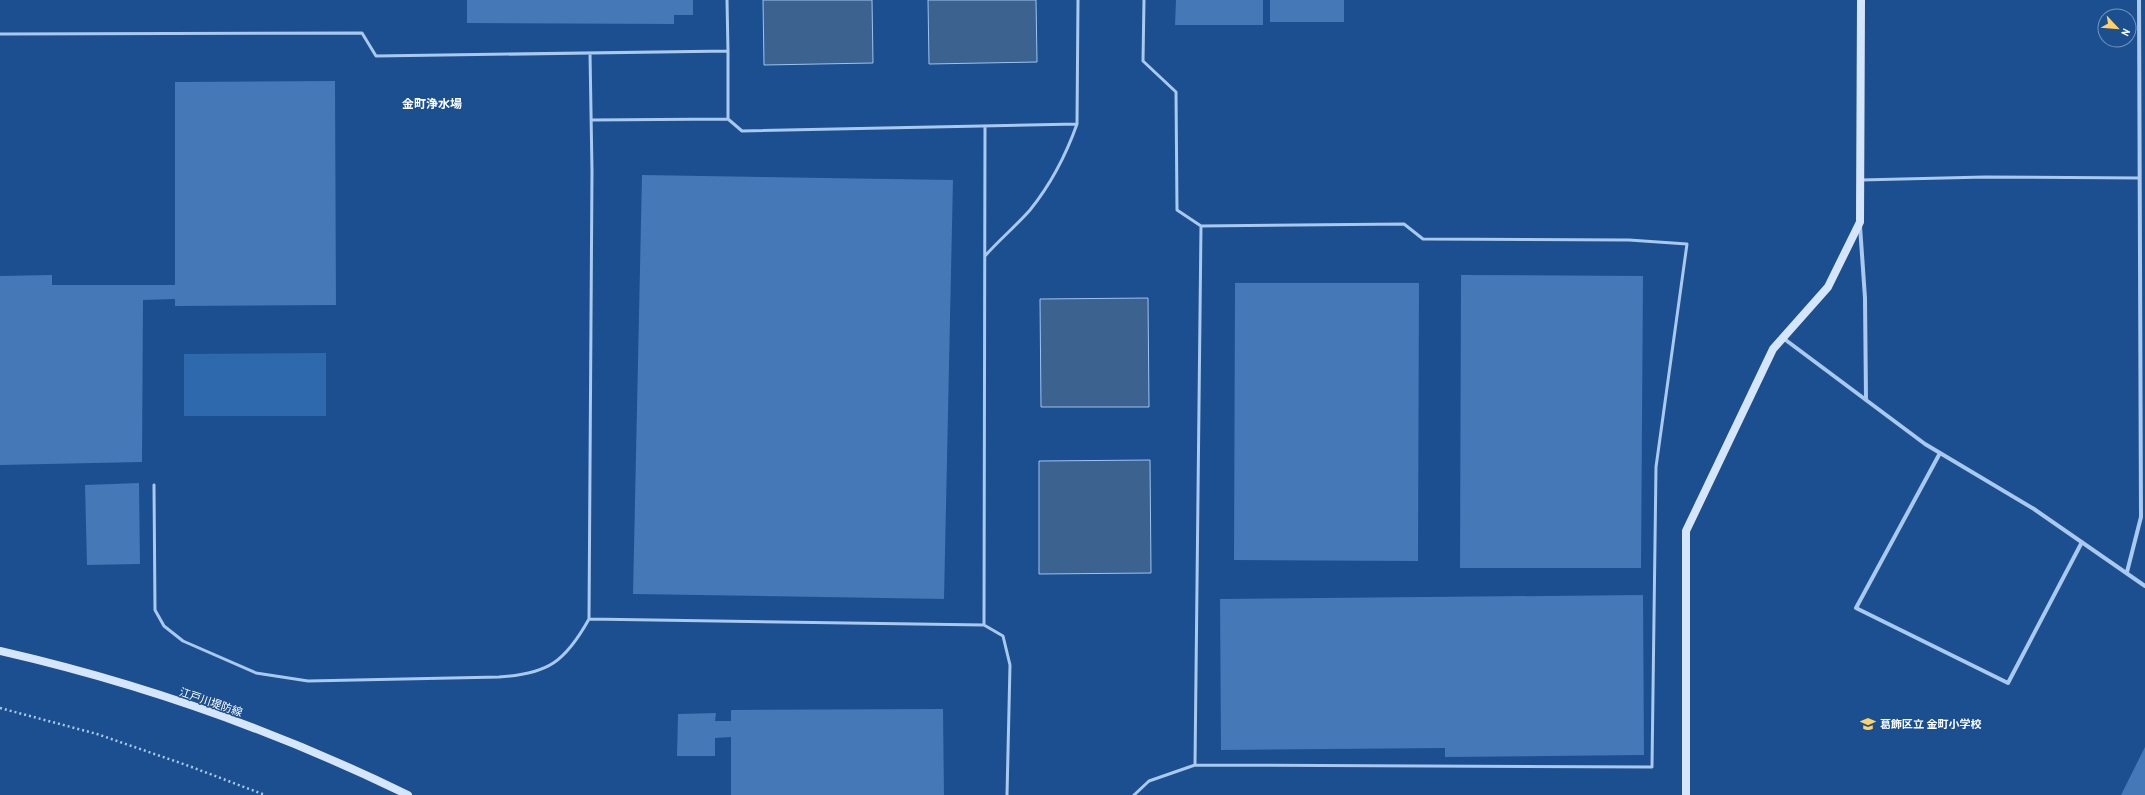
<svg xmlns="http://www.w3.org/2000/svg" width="2145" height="795" font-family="'Archivo Narrow','Noto Sans JP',sans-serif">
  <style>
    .green { fill: #2e69ad }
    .water { fill: #3c6290; stroke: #9cc4f0 }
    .building { fill: #4478b7 }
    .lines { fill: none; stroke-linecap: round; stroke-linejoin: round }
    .path { stroke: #a9c9ee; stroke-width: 2.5; stroke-dasharray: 2 3; stroke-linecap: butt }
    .lane { stroke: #a9c9ee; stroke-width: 3 }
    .street { stroke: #a9c9ee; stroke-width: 4 }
    .secondary { stroke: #d6e6fa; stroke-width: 8 }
    .labels { text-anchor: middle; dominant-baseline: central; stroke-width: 3; stroke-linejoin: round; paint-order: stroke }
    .street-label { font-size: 11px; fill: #fff; stroke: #1b4f8f }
    .poi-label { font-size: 11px; font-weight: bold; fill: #fff; stroke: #1b4f8f; text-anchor: start }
    .neighbourhood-label { font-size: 12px; font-weight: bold; fill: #fff; stroke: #1b4f8f }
  </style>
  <rect width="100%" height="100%" fill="#1b4f8f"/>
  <!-- green -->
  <path class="green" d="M326,353V416H184V354Z"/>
  <!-- water -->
  <path class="water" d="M763,0H872L873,63L764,65Z
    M928,0H1036L1037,62L929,64Z
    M1148,298L1149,407H1041L1040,299Z
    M1150,460L1151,573L1039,574V461Z"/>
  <!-- building -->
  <path class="building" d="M467,0H693V15H674V24L467,23Z
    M1176,0H1263V25H1175Z
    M1270,0H1344V22H1270Z
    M335,81L336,305L175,306V299L143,300L142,462L0,465V276L52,275V285H175V82Z
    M642,175L953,180L944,599L633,594Z
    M1461,275L1643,276L1641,568H1460Z
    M1235,283H1419L1418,561L1234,560Z
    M139,483L140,564L87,565L85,485Z
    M1643,595L1644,755L1445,757V748L1221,750L1220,599Z
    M943,709L944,795H731V737L715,738V756H677L678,714L716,713L715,721H731V710Z
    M2145,747V795H2121Z"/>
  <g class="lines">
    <!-- path -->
    <path class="path" d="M0,708L97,734L189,766L265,795"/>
    <!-- lane -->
    <path class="lane" d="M727,0L728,51
      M1144,0L1143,61L1176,92L1177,210L1201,226L1195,765
      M0,34L362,33L376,56L728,51V119
      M591,120L728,119L742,131L1077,124L1078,0
      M1861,180L1985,177L2139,178
      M985,256C999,240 1016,226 1030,210C1051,184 1066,155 1077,124
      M154,485L155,610L164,626L183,641L256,673L308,681L499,677C548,674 565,662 589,619L592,171L590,53
      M589,619L984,625L1003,636L1010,665L1007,795
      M984,625L985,126
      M1134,795L1149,781L1195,765L1652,767L1656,467L1687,244L1629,240L1423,239L1404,224L1201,226"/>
    <!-- street -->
    <path class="street" d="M1860,226L1865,298L1866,399
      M1783,338L1925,444L2034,509L2145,586
      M1940,453L1856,608L2008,683L2082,542
      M2127,572L2141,517L2139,0"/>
    <!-- secondary -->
    <path class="secondary" d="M0,651C140,683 279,732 408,795
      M1686,795V531L1773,349L1828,287L1860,222L1861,0"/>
  </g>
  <!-- icons -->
  <defs>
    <g id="school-bare" transform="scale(1.2)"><path d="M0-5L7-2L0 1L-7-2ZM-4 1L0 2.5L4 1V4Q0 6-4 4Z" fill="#ffd166" stroke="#1b4f8f" stroke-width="2.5" paint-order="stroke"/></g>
  </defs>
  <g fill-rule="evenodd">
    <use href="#school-bare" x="1868" y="724"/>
  </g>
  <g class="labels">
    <!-- street labels -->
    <g class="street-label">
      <text transform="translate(211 702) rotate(19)">江戸川堤防線</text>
    </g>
    <!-- poi labels -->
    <g class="poi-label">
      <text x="1880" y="724">葛飾区立 金町小学校</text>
    </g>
    <!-- neighbourhood labels -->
    <g class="neighbourhood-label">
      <text x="432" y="104">金町浄水場</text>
    </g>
  </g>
  <!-- north arrow -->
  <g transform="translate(2117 28) rotate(116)"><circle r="19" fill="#1b4f8f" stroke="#7695bc"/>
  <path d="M0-3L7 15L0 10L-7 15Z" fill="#ffd166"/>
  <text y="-6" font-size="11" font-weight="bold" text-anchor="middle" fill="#ffffff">N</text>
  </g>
</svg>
